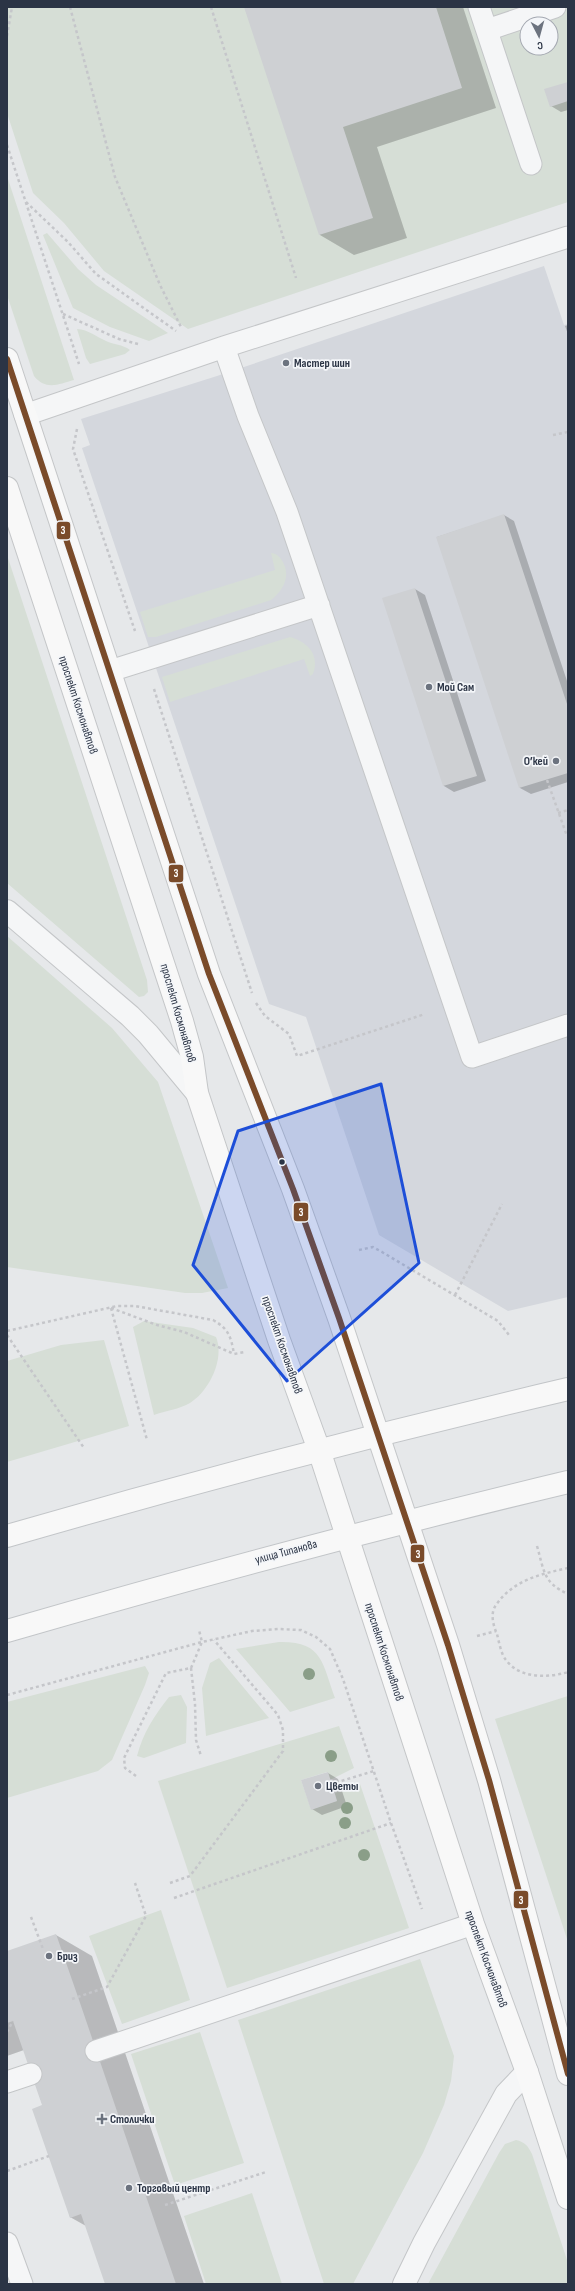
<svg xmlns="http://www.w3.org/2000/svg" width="575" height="2291" font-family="'Sofia Sans Condensed',sans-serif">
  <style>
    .built { fill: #d4d7dd }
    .green { fill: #d6ded6; fill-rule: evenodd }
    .shadow { fill: #0003 }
    .building { fill: #ced0d3 }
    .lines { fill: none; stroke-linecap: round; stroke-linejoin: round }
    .lane-casing { stroke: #c4c6c8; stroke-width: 23 }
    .street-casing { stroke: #c4c6c8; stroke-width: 24 }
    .secondary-casing { stroke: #c4c6c8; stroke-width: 24 }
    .primary-casing { stroke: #c2c5c8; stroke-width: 24 }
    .path { stroke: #c5c6ca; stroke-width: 2.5; stroke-dasharray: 3 3; stroke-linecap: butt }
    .lane { stroke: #f5f6f7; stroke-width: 21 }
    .street { stroke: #f5f6f7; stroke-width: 22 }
    .secondary { stroke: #f8f8f8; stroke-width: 22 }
    .primary { stroke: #f8f8f8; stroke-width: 22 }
    .bus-1-casing { stroke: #f4f6f9; stroke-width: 9 }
    .bus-1 { stroke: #7a4b2a; stroke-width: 6 }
    .tree { fill: #8a9e88 }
    .marked { fill: #1d4ed8; fill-opacity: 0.2; stroke: #1d4ed8; stroke-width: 3; stroke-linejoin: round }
    .poi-dot { fill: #6c737f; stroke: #f4f6f9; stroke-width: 1.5 }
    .bus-dot { fill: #2b3445; stroke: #f4f6f9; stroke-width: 1.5 }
    .labels { text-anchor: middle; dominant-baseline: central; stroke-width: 3.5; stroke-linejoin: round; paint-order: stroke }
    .poi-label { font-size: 12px; font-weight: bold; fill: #2b3445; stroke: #f4f6f9; text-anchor: start }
    .street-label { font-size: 12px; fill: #2b3445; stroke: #f4f6f9 }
    .line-badge { stroke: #f4f6f9; stroke-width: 1.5 }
    .badge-label { font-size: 11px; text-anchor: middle; font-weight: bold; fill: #fff }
  </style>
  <rect width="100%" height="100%" fill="#e6e8ea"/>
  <!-- built -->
  <path class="built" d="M544,266L564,325L568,324V1297L508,1311L379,1235L306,1017L269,1004L82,448L90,445L81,419L217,376Z"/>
  <!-- green -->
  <path class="green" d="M7,7H568V202L188,329L104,271L64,223L33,193L7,113ZM527,24H551V48H527Z
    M7,176L74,380C59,384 46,391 34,376L7,295Z
    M47,233L78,269L96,285L168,333L149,341L110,327L73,308L43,235Z
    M77,329C89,330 95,336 106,341C114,345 122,344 130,350L125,354L90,364L86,358Z
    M271,553C275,553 278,555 281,559C292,574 284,590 271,600L156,637H148L140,612L275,570Z
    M7,555L147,980L148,992L144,996L139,997L7,883Z
    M290,637C308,642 320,655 313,674L310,676L304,659L170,702L162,677Z
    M7,936L112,1028L158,1082L228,1288L202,1293H185L7,1267Z
    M144,1321L193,1328L216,1337C225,1359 209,1391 190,1403C180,1409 165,1411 154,1415L133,1327Z
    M104,1340L129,1426L7,1462V1361L61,1345Z
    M279,1642C323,1641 322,1663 335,1698L290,1712L236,1649Z
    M219,1658L269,1718L206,1736L202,1688L210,1663Z
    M145,1666L149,1673L145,1685L112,1760L98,1771L7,1798V1702Z
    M181,1695L187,1707L186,1743L144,1758L137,1756C143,1733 154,1716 169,1697Z
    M568,1696V1942L495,1719Z
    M339,1726L354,1768L330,1780L327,1772L301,1780L311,1809L337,1801L335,1793L360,1784L409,1928L227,1988L158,1781Z
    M161,1910L190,2000L122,2024L89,1936Z
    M420,1959L454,2056L451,2081L444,2105L423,2153L353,2284H324L238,2020Z
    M200,2032L244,2163L175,2185L131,2054Z
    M516,2140C525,2142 528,2146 532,2154L568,2263V2284H428L499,2153L505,2144Z
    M252,2193L282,2284H206L184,2216Z"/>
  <!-- shadow -->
  <path class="shadow" d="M245,7H463L496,108L377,147L407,238L354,255L320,235Z
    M568,83V110L561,112L551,106Z
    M568,325V334L565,326Z
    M504,515L514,521L568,684V782L531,794L520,788L437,537Z
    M415,589L425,595L486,781L454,792L444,786L384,599Z
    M328,1773L338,1779L347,1806L322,1815L312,1809Z
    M56,1935L92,1956L204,2284H106L86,2226L70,2217L43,2106L24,2050L7,2056V1952Z"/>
  <!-- building -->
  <path class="building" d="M244,7H436L462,88L343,127L373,218L319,235Z
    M568,82V101L550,107L544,89Z
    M504,514L568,707V773L519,788L436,537Z
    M415,588L477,776L443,786L382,598Z
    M328,1772L337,1801L311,1810L301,1780Z
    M56,1934L78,1997L176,2284H105L81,2214L70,2218L32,2109L42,2105L13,2021L7,2023V1951Z"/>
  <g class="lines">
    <!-- lane casing -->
    <g class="lane-casing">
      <path id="lane" d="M479,7L531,164
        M487,30L555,7
        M224,347L248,416L287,512L472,1057L568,1025
        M25,415L224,347L568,237
        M110,671L319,605
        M96,2051L473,1924
        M7,2082L31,2074
        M7,2243L22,2284"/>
    </g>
    <!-- street casing -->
    <g class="street-casing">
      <path id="street" d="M7,911L130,1016L148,1034L197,1093
        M404,2284L424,2243L506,2094L527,2072"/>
    </g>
    <!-- secondary casing -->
    <g class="secondary-casing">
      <path id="secondary" d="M7,359L209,974L293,1189L339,1318L448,1645L489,1780L568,2074
        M7,488L182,1021L192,1057L197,1093L279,1340L319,1450L473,1924L527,2072L568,2198"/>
    </g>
    <!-- primary casing -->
    <g class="primary-casing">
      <path id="primary" d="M7,1536C193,1482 380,1433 568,1389
        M7,1631C193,1577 380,1527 568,1482"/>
    </g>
    <!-- path -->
    <path class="path" d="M70,7L115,177L160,285L182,329
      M211,7L296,278
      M7,36L12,7
      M7,145L79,364
      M26,202L68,242L96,274L176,331
      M63,314L119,339L138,344
      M77,429L73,449L135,631
      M553,435L568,432
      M154,689L252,993
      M547,780L567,836
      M558,813L568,810
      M256,1003L265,1016L289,1034L297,1056L425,1014
      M359,1250L373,1247L382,1252L498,1321L509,1335
      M455,1295L502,1204
      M111,1308L157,1325L184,1332L234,1354L245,1352
      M111,1308L147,1440
      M7,1331L117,1306H135L213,1320C229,1329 231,1337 234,1354
      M7,1335L84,1448
      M537,1546C544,1570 543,1583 568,1594
      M568,1568C541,1574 513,1580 496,1605C490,1613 493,1625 497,1634C499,1642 501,1654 506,1660C520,1679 548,1678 568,1672
      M477,1636L496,1631
      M191,1668L195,1704L196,1740L201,1756
      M7,1695L202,1642L252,1631L278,1629L301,1630L316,1637L330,1649L343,1679L391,1823L422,1909
      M136,1776L125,1768L124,1758L166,1673L191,1668L202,1642L199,1630
      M330,1780L338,1782L374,1771
      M170,1883L190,1876L283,1751V1730L278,1715L214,1640
      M174,1898L391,1823
      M31,1917L43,1949
      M72,1999L107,1987L146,1916L135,1883
      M7,2032L13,2021
      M7,2171L49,2156
      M165,2205L266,2172"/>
    <!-- lane -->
    <use href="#lane" class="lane"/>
    <!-- street -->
    <use href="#street" class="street"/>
    <!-- secondary -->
    <use href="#secondary" class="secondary"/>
    <!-- primary -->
    <use href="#primary" class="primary"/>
    <!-- bus-1 casing -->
    <g class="bus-1-casing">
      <path id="bus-1" d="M7,359L209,974L293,1189L339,1318L448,1645L489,1780L568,2074"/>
    </g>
    <!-- bus-1 -->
    <use href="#bus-1" class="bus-1"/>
  </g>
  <!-- trees -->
  <g class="tree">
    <circle cx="309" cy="1674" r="6"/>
    <circle cx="331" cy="1756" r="6"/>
    <circle cx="347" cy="1808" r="6"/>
    <circle cx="345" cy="1823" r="6"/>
    <circle cx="364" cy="1855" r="6"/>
  </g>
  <!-- marked area -->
  <path class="marked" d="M381,1084L419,1263L287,1381L193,1265L238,1131Z"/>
  <!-- markers -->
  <g class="poi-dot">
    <circle cx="286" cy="363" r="4"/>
    <circle cx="429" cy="687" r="4"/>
    <circle cx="556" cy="761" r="4"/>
    <circle cx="318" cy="1786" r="4"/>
    <circle cx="49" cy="1956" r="4"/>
    <path d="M100 2113h4v4h4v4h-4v4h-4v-4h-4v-4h4z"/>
    <circle cx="129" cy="2188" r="4"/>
  </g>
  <circle class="bus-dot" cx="282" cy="1162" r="3.5"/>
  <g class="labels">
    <!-- poi labels -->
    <g class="poi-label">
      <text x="294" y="363">Мастер шин</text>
      <text x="437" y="687">Мой Сам</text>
      <text x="548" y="761" text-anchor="end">О’кей</text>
      <text x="326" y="1786">Цветы</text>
      <text x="57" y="1956">Бриз</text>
      <text x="110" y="2119">Столички</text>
      <text x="137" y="2188">Торговый центр</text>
    </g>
    <!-- street labels -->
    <g class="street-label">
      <text transform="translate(78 705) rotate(72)">проспект Космонавтов</text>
      <text transform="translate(178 1013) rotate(74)">проспект Космонавтов</text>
      <text transform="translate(282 1345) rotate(71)">проспект Космонавтов</text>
      <text transform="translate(286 1552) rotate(-15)">улица Типанова</text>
      <text transform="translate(384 1652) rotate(72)">проспект Космонавтов</text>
      <text transform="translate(486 1959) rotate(70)">проспект Космонавтов</text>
    </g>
  </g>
  <g class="line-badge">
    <rect x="56" y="521" width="15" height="19" rx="4" fill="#7a4b2a"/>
    <rect x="168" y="864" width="16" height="19" rx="4" fill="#7a4b2a"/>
    <rect x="293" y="1202" width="16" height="20" rx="4" fill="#7a4b2a"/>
    <rect x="410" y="1544" width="15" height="19" rx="4" fill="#7a4b2a"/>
    <rect x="513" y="1890" width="16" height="19" rx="4" fill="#7a4b2a"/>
  </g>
  <g class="badge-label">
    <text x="63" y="534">3</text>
    <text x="176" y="877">3</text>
    <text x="301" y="1216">3</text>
    <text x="418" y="1558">3</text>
    <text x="521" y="1904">3</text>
  </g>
  <!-- border -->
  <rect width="575" height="2291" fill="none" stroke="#2b3445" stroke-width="16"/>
  <!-- north arrow -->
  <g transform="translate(539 36) rotate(174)"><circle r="19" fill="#f4f6f9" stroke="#a4a8b1"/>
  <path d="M0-3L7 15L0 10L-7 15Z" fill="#6c737f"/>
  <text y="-6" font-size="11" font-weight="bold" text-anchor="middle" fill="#2b3445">С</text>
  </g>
</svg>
